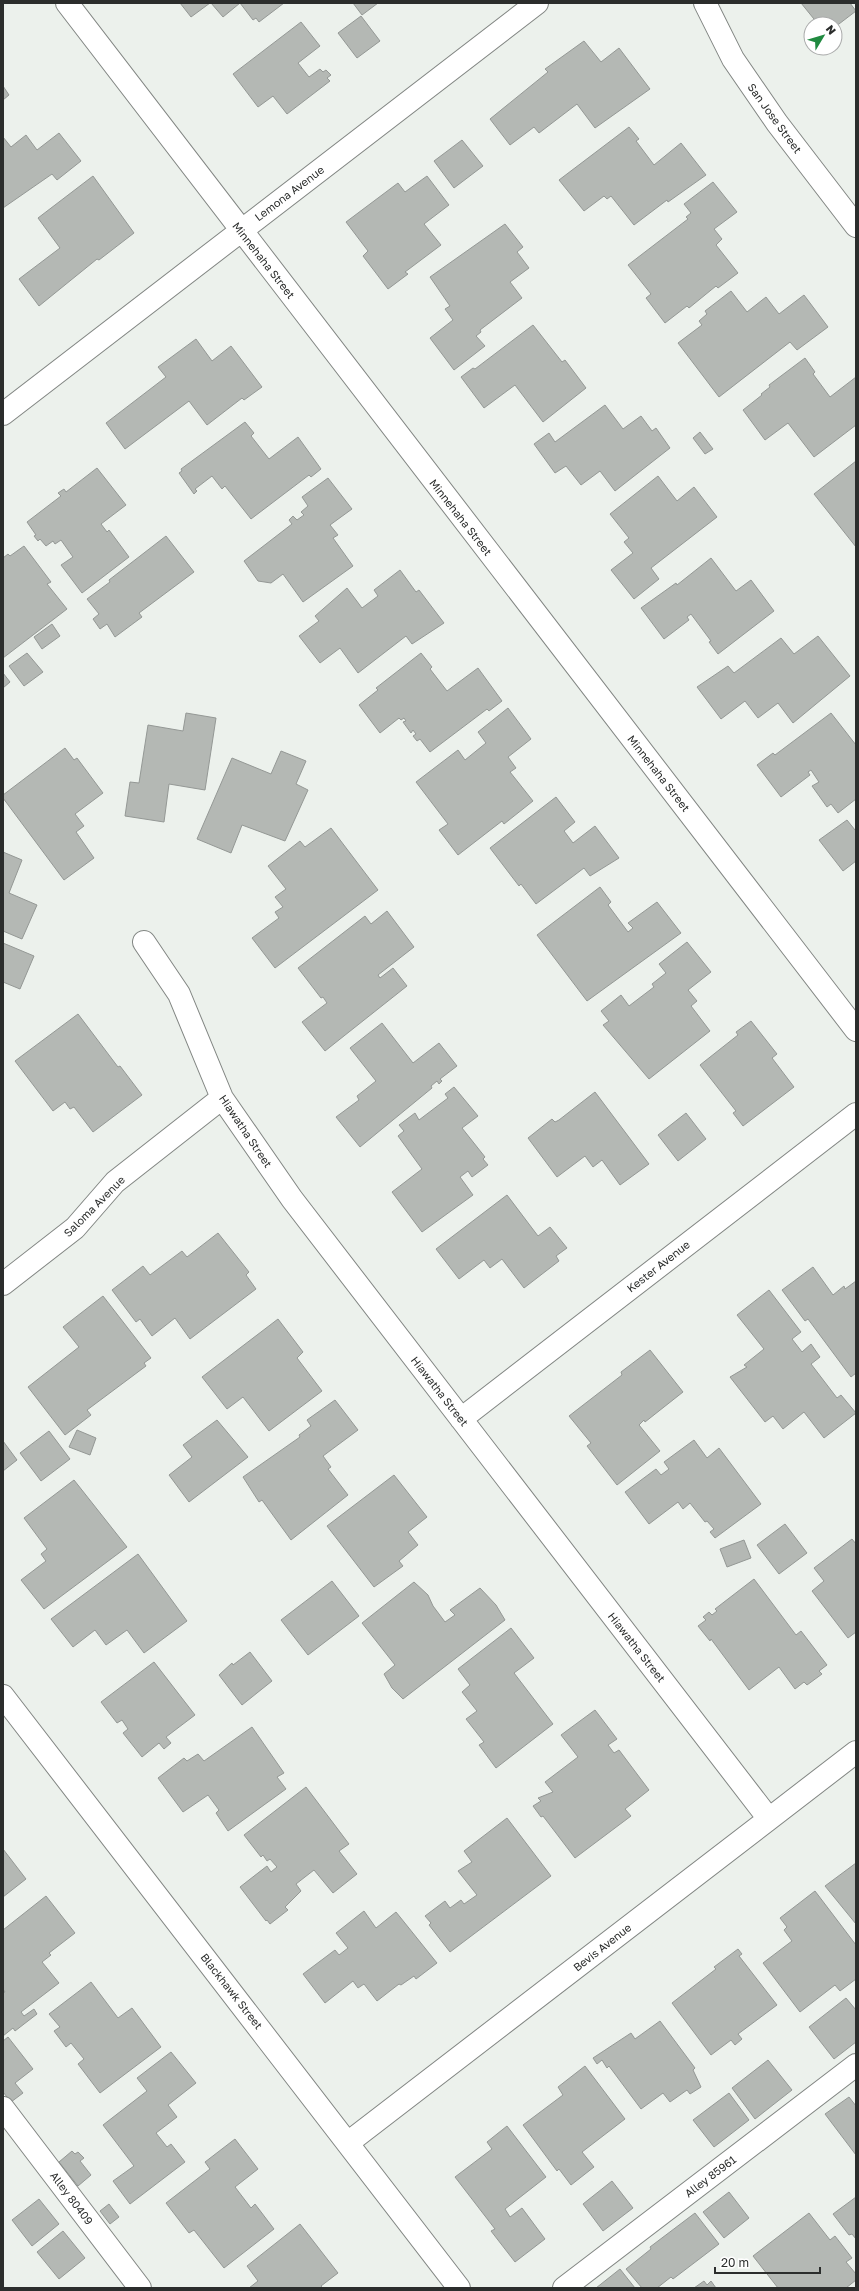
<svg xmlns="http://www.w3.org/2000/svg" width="859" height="2291" font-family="'Golos Text',sans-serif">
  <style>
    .building { fill: #b4b8b4; stroke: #949895 }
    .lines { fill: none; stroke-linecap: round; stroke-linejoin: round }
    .minor-casing { stroke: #828683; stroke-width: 24 }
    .minor { stroke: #fff; stroke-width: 22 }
    .labels { text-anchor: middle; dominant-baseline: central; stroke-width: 3.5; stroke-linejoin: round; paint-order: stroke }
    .street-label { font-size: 11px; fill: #2b2d2c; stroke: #fff }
  </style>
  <rect width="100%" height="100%" fill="#ecf1ec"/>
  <!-- building -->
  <path class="building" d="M180,3H210L191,17Z
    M211,3H284L259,22L256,18L253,20L240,3L223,17Z
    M353,3H378L362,15Z
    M801,3H850L856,11L835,27V24H818Z
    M361,16L380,41L357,58L338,33Z
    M301,22L320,46L298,63L309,77L320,69L323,72L326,70L331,75L327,78L330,81L287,114L273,96L258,107L233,74Z
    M584,41L601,62L619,48L650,89L595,128L577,104L539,133L534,127L510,145L490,119L548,72L545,69Z
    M3,86L9,95L3,100Z
    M629,127L639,139L636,141L654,165L681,143L706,175L668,202L667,200L634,225L611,196L607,199L604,196L584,211L559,180Z
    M59,133L81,161L57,180L52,174L3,208V137L11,147L26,135L37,150Z
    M462,140L483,166L454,188L434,161Z
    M93,176L134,233L99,260L97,259L39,306L19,279L60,248L38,218Z
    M427,176L449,205L424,224L441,245L405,272L408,274L388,289L363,256L368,251L346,222L398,183L405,192Z
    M713,182L737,212L714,229L722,239L716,245L738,273L718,288L716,286L689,308L687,306L665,323L646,298L651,294L628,265L688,219L686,217L691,213L684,204Z
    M505,224L523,247L517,252L529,268L510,282L522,298L480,330L481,332L476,336L485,346L454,370L430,338L453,320L445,309L450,306L430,277Z
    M731,291L747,312L766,297L779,314L804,295L828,327L797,350L790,342L719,397L678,343L702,325L699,321L707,314L705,311Z
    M533,325L562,362L565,360L586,388L543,422L515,385L484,408L461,377L473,368L475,369Z
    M196,339L212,361L231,346L262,387L244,400L242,398L207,425L189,401L125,449L106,423L166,377L158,367Z
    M805,358L815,372L813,374L830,397L856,377V425L814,457L788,423L765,440L743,410L762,395L761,394L770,387L769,385Z
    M605,405L623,429L641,416L652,431L656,428L670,448L615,491L600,471L581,485L566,466L555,473L534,444L549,433L555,442Z
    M245,422L254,433L251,436L269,459L298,437L321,469L311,477L309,475L251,519L225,486L222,489L212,476L195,489L197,491L194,494L179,473L182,471L181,469Z
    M700,432L713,449L705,454L693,438Z
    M856,461V547L814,494Z
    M97,468L126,505L101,524L107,532L109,530L129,557L82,593L61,565L73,557L61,540L55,544L53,541L46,546L40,539L38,541L34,536L36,535L27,522L61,496L58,493L64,489L66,492Z
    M658,476L677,501L694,487L717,517L651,568L659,579L634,599L611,570L633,553L624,542L629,538L610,514Z
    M328,478L352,509L330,525L338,535L333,538L353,566L303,602L283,574L271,583L258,581L244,561L292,524L289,520L293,516L297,520L304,515L301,512L308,506L302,497Z
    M166,536L194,572L139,613L142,617L115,637L107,624L100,629L93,619L99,614L87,599L110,582L109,580Z
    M24,546L51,582L47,584L67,609L3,658V558L8,554L10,556Z
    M711,558L736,591L751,580L774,611L718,654L709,642L711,641L691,614L687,617L689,620L664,639L641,608L676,583L677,585Z
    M400,570L416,592L419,590L444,623L412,644L406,636L358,673L340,648L320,663L299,636L319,621L315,616L347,588L362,608L378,596L374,590Z
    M52,624L60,636L42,649L34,637Z
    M818,636L850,676L793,723L778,703L758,718L745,701L721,719L697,687L728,666L734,673L781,638L794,654Z
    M27,653L43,672L24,686L9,666Z
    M421,653L432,667L430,669L447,691L478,668L502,701L489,711L487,709L430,752L420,739L417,741L413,736L416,734L413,730L411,733L403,722L406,721L404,718L401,720L399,718L380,733L359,705L378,690L376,688Z
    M3,673L10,682L3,688Z
    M508,708L531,739L508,757L516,768L510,772L533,801L504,824L502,821L458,855L439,830L448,824L416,782L458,750L465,760L486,743L478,732Z
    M186,713L216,718L205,790L169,784L164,822L125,816L130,782L139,783L148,725L183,731Z
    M831,713L856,745V799L838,813L831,804L827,807L812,786L819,782L811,770L808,772L810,775L781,797L757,765L773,753L775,755Z
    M65,748L74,760L77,758L103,793L75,814L84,826L76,832L94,858L64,880L3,798V795Z
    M281,751L306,761L296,784L308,790L285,841L242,825L231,853L197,839L232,758L271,774Z
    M556,797L575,822L564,831L573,843L595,826L619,858L590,876L584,868L536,904L521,884L519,886L490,848Z
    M847,820L855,830L856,829V861L843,871L819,840Z
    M331,828L378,890L275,968L252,938L279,918L275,912L283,907L275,897L286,889L268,866L300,841L305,847Z
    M3,852L22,860L9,893L37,905L22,939L3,931Z
    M600,887L611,902L608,905L628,932L633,928L628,923L657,902L681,933L587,1001L537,935Z
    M387,911L414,947L378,975L380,978L393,968L407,986L325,1051L302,1022L327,1003L323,997L321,998L298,968L365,916L371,924Z
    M687,942L711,972L688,990L697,1001L691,1006L710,1031L649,1079L603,1025L609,1021L601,1011L621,995L629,1006L654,987L652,984L666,973L659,964Z
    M3,943L34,956L20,989L3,982Z
    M78,1014L118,1067L120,1066L142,1095L93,1132L74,1107L70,1109L65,1102L53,1111L15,1061Z
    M751,1021L777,1054L772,1058L794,1087L743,1126L733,1113L736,1111L700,1065L738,1035L736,1032Z
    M382,1023L413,1063L439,1043L457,1066L440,1079L442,1081L439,1084L437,1081L431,1086L432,1088L360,1147L336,1117L359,1100L357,1096L376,1081L350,1048Z
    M454,1087L478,1116L462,1128L485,1157L483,1159L488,1165L472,1177L468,1171L460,1177L473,1195L422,1232L392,1192L422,1169L398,1136L404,1131L399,1125L415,1113L419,1120L448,1098L445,1094Z
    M595,1092L649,1164L620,1185L602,1160L593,1167L585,1156L557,1177L528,1138L552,1119L555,1122L559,1120Z
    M686,1113L706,1139L678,1161L658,1135Z
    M507,1195L538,1236L550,1227L567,1248L556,1256L559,1261L524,1288L502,1259L490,1268L484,1260L459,1279L436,1249Z
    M218,1233L249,1272L246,1275L256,1289L190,1339L175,1318L152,1336L140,1319L136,1322L112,1290L143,1266L150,1275L182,1251L187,1257Z
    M813,1267L833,1295L844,1286L845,1289L856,1281V1373L851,1377L808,1319L805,1321L782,1290Z
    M769,1290L801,1332L792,1339L802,1352L811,1344L820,1357L811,1364L837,1398L841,1395L856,1413L824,1438L804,1412L783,1429L773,1416L765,1422L730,1377L747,1367L744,1365L764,1349L737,1315Z
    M103,1296L151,1358L144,1363L146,1366L87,1410L91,1415L65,1435L28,1387L79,1347L63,1327Z
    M278,1319L303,1352L297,1358L322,1391L269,1431L243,1397L227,1409L202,1377Z
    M650,1350L683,1392L645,1422L644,1420L639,1425L660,1451L617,1485L587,1446L591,1443L569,1416L622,1375L621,1372Z
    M335,1400L358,1430L323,1456L331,1467L328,1469L348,1495L291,1540L262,1500L259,1502L243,1477L300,1437L299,1435L311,1426L307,1420Z
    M217,1420L248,1457L189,1502L169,1475L192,1457L183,1445Z
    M77,1430L96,1438L90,1455L69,1447Z
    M49,1431L70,1459L41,1481L20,1453Z
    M694,1440L707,1458L719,1448L761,1504L715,1538L710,1532L714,1529L707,1521L705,1522L690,1503L683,1509L678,1502L649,1524L625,1492L656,1469L661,1475L669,1469L664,1462Z
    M3,1441L17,1460L3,1471Z
    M394,1475L427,1517L408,1532L418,1545L399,1561L403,1566L374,1587L327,1526Z
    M74,1480L127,1547L44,1609L21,1580L46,1561L41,1554L47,1549L24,1518Z
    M785,1524L807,1553L779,1574L757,1545Z
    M852,1539L856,1544V1632L848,1638L812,1591L824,1581L814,1568Z
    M744,1540L751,1558L727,1567L720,1549Z
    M138,1554L187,1621L144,1653L127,1630L106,1645L95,1630L73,1647L51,1619Z
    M754,1579L796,1635L801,1631L827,1665L819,1671L822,1674L807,1685L804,1682L795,1689L779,1667L749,1690L711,1639L710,1641L698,1626L706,1620L703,1617L709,1612L712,1615L717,1611L715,1609Z
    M332,1581L359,1616L308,1655L281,1620Z
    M414,1582L428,1595L433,1606L445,1622L455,1615L450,1610L480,1588L496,1605L505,1620L403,1699L392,1688L384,1674L395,1665L362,1623Z
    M511,1628L534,1658L514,1673L553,1724L496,1768L479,1745L484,1742L466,1719L477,1711L462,1692L470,1685L458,1669Z
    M250,1652L272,1681L242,1705L219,1675L232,1663L233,1665Z
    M154,1662L195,1715L166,1737L171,1743L164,1749L159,1743L142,1757L123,1733L128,1729L122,1720L117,1723L101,1702Z
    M595,1710L617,1739L608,1745L614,1753L619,1750L649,1790L625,1809L631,1816L575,1858L543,1816L541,1817L533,1806L541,1801L538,1798L553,1792L545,1782L578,1757L561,1735Z
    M252,1727L284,1773L277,1777L286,1789L228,1831L216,1813L219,1810L208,1795L183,1812L158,1778L184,1758L187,1761L198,1754L204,1761Z
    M306,1787L349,1844L339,1851L357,1874L333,1893L314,1870L296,1884L301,1891L285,1907L288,1910L270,1924L267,1920L266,1921L240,1887L267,1866L271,1872L277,1867L270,1859L267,1861L263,1855L261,1857L244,1835Z
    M507,1818L551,1876L450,1952L429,1925L431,1923L425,1916L445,1901L450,1908L461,1900L464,1904L477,1895L458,1871L472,1862L464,1851Z
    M3,1849L26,1879L3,1897Z
    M856,1863V1924L825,1886Z
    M815,1891L856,1945V1979L840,1991L835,1985L800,2012L763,1963L792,1941L784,1930L787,1927L780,1918Z
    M46,1896L75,1933L49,1953L51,1955L42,1962L59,1983L21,2012L24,2016L34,2009L37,2014L15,2031L13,2028L3,2036V1993L5,1992L3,1989V1930Z
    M364,1911L376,1928L396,1912L437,1963L416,1979L414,1976L401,1985L399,1984L377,2001L364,1984L358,1988L353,1981L325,2003L303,1974L335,1950L339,1955L348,1948L336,1933Z
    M738,1949L742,1954L739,1956L777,2005L738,2034L742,2039L735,2045L731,2040L711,2055L672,2003L716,1969L714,1967Z
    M91,1982L118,2018L132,2008L161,2047L100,2093L78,2064L84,2059L71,2043L66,2047L54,2031L60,2027L49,2014Z
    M846,1998L856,2010V2042L834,2059L809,2027Z
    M660,2021L695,2068L693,2070L701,2087L690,2094L687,2090L670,2102L663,2093L641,2109L609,2066L607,2068L602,2060L597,2064L593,2058L631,2033L635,2039Z
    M8,2037L33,2069L15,2083L23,2093L11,2102L3,2092V2041Z
    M171,2052L196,2083L168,2105L177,2117L156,2133L167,2147L171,2144L185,2162L130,2204L113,2181L134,2166L103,2125L147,2091L137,2078Z
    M768,2060L792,2090L755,2119L732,2088Z
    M585,2066L625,2119L582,2152L594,2167L571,2185L559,2169L557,2171L523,2125L563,2095L558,2087Z
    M729,2093L749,2120L714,2147L693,2120Z
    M849,2097L856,2106V2155L825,2114Z
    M507,2126L546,2177L505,2209L510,2217L522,2208L545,2239L515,2262L491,2231L495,2229L455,2177L492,2149L487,2142Z
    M235,2139L258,2169L235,2187L251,2208L255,2204L274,2229L224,2268L194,2230L189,2233L166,2203L210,2169L205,2162Z
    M72,2151L75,2154L78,2152L84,2158L80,2161L91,2175L78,2186L59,2162Z
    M612,2181L633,2208L603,2231L583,2204Z
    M729,2192L749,2218L724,2238L703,2212Z
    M856,2197V2239L852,2234L849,2235L833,2214Z
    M39,2199L59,2224L32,2246L12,2220Z
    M109,2204L119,2217L110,2224L100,2211Z
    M695,2213L719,2244L673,2279L671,2277L657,2288H642L626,2269L651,2249L650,2247Z
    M809,2213L830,2240L835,2236L852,2258L846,2262L856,2274V2280L846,2288H778L753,2256Z
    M300,2224L338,2273L321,2286L323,2288H249L258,2281L247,2266Z
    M63,2231L85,2258L59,2279L37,2252Z
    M620,2269L635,2288H596Z
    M704,2281L707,2285L711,2281L716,2288H694Z"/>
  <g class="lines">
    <!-- minor casing -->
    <g class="minor-casing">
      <path id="minor" d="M67,3L856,1030
        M705,3L733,59L777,123L856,226
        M3,414L537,3
        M144,942L179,994L222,1098L292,1199L769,1819
        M3,1284L75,1228L115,1182L222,1098
        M461,1419L856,1114
        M3,1696L459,2288
        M3,2108L140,2288
        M349,2142L856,1752
        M564,2288L856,2065"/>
    </g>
    <!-- minor -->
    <use href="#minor" class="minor"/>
  </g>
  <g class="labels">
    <!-- street labels -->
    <g class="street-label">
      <text transform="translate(775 118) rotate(54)">San Jose Street</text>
      <text transform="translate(289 193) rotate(-37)">Lemona Avenue</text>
      <text transform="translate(264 260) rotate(52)">Minnehaha Street</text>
      <text transform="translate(461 517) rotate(52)">Minnehaha Street</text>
      <text transform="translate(659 773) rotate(52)">Minnehaha Street</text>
      <text transform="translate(246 1131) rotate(56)">Hiawatha Street</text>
      <text transform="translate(94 1206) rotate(-45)">Saloma Avenue</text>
      <text transform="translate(658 1266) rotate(-38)">Kester Avenue</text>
      <text transform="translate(440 1391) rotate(52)">Hiawatha Street</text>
      <text transform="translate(637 1647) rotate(52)">Hiawatha Street</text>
      <text transform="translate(602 1947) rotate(-38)">Bevis Avenue</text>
      <text transform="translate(232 1991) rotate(52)">Blackhawk Street</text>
      <text transform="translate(710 2176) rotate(-37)">Alley 85961</text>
      <text transform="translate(72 2198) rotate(53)">Alley 80409</text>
    </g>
  </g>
  <!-- border -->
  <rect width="859" height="2291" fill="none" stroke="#2b2d2c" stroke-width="8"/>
  <!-- north arrow -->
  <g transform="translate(823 36) rotate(52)"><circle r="19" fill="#ffffff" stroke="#aaabab"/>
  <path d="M0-3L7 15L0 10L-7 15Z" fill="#208a40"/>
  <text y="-6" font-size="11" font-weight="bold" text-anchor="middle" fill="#2b2d2c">N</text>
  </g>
  <!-- scale -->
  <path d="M715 2267v6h105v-6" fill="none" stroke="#2b2d2c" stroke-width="2"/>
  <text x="721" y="2267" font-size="12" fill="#2b2d2c" stroke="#ffffff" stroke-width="3" paint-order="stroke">20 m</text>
</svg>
